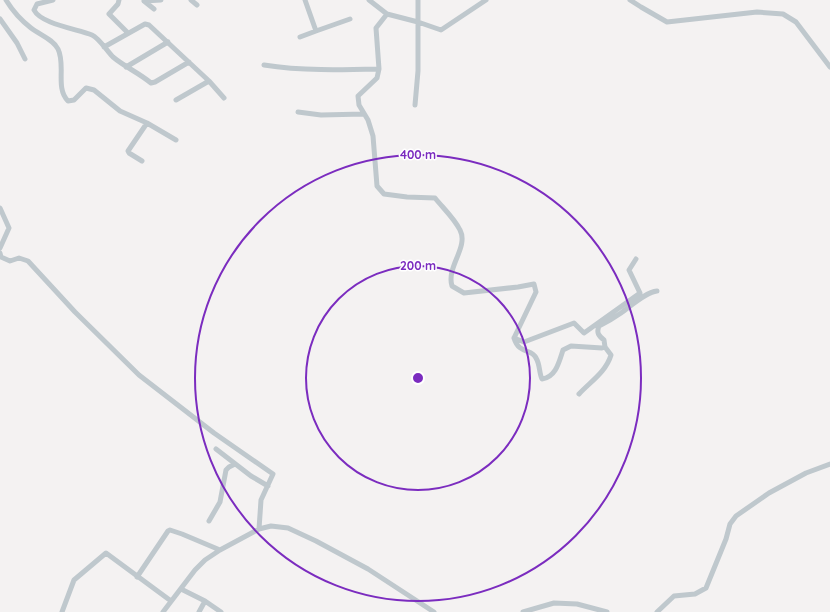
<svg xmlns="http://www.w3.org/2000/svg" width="830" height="612" font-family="Quicksand,sans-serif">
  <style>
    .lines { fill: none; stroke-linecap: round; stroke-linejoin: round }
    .minor { stroke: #bfc8cd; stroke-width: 5 }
    .ring { fill: none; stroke: #7b2cbf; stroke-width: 2 }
    .centre { fill: #7b2cbf; stroke: #fff; stroke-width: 2 }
    .ring-label { font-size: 12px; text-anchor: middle; font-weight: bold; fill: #7b2cbf; stroke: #fff; stroke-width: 3; stroke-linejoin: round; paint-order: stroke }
  </style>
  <rect width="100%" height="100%" fill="#f4f2f2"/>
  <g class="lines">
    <!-- minor -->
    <path class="minor" d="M6,0C12,10 22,21 31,28C40,35 53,39 58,49C66,65 55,88 68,101L74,100L86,88L94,90L120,111L147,123L176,140
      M53,0L37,4L34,10C41,24 77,29 92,35C99,38 107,51 113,57C125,67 139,73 151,83L155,82L189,62
      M119,0L118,4L109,14L128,33
      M191,0L197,5
      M369,0L387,14L418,22L441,30L486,0
      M630,0L641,7L667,22L757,12L783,14L796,22L830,67
      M144,1L161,0
      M144,1L154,9
      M387,14L376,28L379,69L377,78L358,96L359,105L368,120L373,136L377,186L384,194L407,197L435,198C443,208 454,218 460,230C469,247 446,267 452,286L464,293L518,287L534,284L536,292L514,338L524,342L574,323L584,333L640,293L629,270L636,259
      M0,19L17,43L25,59
      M316,31L350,19
      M300,37L316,31L305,0
      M104,47L145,24L149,25L209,81L224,98
      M264,65C302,71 340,70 379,69
      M126,67L168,42
      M176,100L209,81
      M415,105L418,71V0
      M298,112L321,115L364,114
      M142,161L129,153L128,151L147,123
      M0,208L9,228L0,248
      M0,253L1,257L10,261L19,258L28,261L75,312L139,375L214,433L273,474L261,500L259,529
      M514,338C519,355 532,348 536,358C540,364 539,373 542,379C556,377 559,362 563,350L571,346L602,348L605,347L604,340C599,336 596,333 599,326C607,322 614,318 621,313C631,306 646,292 657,291
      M579,394C590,382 606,372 611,355L605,347
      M216,449L251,476L268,486
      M209,521L220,502L226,470L229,467L235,464
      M137,577L168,531L170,530L182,534L220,550
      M181,589L205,601L199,612
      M205,601L221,612
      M62,612L74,580L106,553L171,601
      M163,612L195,570L205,560L220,550L259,529L271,526L288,528L316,541L368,569L434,612
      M523,612L554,603L577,604L607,612
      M657,612L674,596L695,594L706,588L726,539L730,524L736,516L769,493L806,473L830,464"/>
  </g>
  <!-- distance rings -->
  <g class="ring">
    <circle cx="418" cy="378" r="112"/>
    <circle cx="418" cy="378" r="223"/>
  </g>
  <circle cx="418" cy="378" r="6" class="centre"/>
  <g class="ring-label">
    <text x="418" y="159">400 m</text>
    <text x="418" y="270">200 m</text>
  </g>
</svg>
